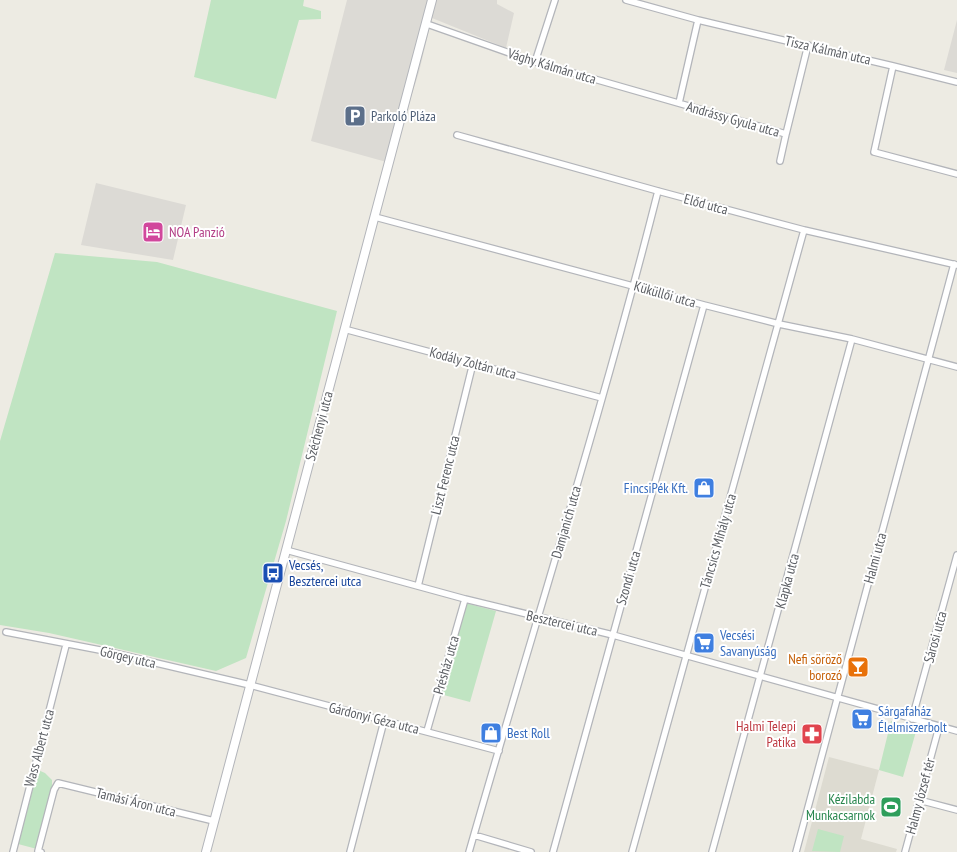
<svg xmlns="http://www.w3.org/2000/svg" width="957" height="852" font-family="'PT Sans Narrow',sans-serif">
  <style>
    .industrial { fill: #dcdad5 }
    .education { fill: #dddbd1 }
    .green { fill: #c0e4c2 }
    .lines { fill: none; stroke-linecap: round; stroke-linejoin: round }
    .minor-casing { stroke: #b3b5ba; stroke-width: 8 }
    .tertiary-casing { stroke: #b3b5ba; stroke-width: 10 }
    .minor { stroke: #fff; stroke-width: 5.5 }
    .tertiary { stroke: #fff; stroke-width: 8 }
    .labels { text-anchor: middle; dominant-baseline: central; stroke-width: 4; stroke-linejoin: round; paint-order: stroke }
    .street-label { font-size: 14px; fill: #5b5e63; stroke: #fff }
    .service-label { font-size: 14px; fill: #4e5e75; stroke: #fff; text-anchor: start }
    .hotel-label { font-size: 14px; fill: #b23c85; stroke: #fff; text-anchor: start }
    .shop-label { font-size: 14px; fill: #366cbe; stroke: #fff; text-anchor: start }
    .transit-label { font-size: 14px; fill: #164399; stroke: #fff; text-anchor: start }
    .food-label { font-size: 14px; fill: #c56008; stroke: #fff; text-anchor: end }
    .health-label { font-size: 14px; fill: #be3a42; stroke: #fff; text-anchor: end }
    .leisure-label { font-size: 14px; fill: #27864d; stroke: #fff; text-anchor: end }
  </style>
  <rect width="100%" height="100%" fill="#edebe3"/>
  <!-- industrial -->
  <path class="industrial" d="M347,0H497V4L514,13L506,48L432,18L419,72L390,163L311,141Z
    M957,20V73L944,70Z
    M96,183L186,205L173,260L81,245Z"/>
  <!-- education -->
  <path class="education" d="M829,757L879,770L861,839L897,849L896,852H804Z"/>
  <!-- green -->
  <path class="green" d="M211,0H304L303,6L321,11V19L299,20L276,99L194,77Z
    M55,253L157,262L337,311L286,521L246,658L216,671L49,633L0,625V441Z
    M465,603L496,611L470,702L440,694Z
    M891,721L917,728L903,777L879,770Z
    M38,770L45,773L52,780V789L37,849L18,844Z
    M818,829L844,836L840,852L812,851Z"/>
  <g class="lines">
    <!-- minor casing -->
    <g class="minor-casing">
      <path id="minor" d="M626,0L698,20L679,103
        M698,20L893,66L957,82
        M427,24L535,62L786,134L808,45
        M535,62L555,0
        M893,66L874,152L957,174
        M457,135L658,191L804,230L957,265
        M780,161L786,134
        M375,217L704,305L779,324L852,339L957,367
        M344,329L602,398
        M286,550L465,599L613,635L957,731
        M418,586L473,363
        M6,632L105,651L250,685L499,751
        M912,719L957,555
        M427,731L465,599
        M919,800L957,810
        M474,835L531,852
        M13,852L66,645
        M41,852L38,851L54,790L58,783L214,821
        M350,852L384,721
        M469,852C532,632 602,413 658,191
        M553,852L704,305
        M632,852L804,230
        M712,852L852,339
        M796,852L954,264
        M905,852L939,727"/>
    </g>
    <!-- tertiary casing -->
    <g class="tertiary-casing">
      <path id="tertiary" d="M206,852L432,0"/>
    </g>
    <!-- minor -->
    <use href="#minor" class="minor"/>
    <!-- tertiary -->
    <use href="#tertiary" class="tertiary"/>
  </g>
  <!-- icons -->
  <defs>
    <g id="parking-square" transform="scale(1.125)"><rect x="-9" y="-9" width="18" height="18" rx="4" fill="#5c6f8a" stroke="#fff"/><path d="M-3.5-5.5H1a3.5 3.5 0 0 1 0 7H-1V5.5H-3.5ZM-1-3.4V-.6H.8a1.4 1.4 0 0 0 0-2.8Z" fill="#fff"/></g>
    <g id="hotel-square" transform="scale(1.125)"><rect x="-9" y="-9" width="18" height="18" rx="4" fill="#d1479c" stroke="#fff"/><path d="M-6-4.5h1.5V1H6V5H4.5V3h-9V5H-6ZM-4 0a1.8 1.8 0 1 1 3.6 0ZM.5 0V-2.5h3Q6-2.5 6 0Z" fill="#fff"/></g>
    <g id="shop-square" transform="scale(1.125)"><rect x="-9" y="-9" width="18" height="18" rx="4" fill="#3f7fe0" stroke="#fff"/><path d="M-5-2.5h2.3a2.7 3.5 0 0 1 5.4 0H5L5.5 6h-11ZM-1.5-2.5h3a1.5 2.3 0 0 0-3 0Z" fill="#fff"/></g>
    <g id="bus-square" transform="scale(1.125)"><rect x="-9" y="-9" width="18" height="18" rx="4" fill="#1a4fb4" stroke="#fff"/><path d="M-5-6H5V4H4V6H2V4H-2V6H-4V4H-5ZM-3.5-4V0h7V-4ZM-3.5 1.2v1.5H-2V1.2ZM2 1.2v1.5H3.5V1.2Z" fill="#fff"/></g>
    <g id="supermarket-square" transform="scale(1.125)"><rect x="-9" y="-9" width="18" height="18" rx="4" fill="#3f7fe0" stroke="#fff"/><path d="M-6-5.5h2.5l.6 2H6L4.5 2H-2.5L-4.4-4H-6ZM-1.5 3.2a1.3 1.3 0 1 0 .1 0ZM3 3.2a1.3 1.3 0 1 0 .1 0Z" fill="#fff"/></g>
    <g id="bar-square" transform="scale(1.125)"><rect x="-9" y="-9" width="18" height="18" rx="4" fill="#e8710a" stroke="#fff"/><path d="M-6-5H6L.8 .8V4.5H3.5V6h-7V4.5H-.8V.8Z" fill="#fff"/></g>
    <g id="pharmacy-square" transform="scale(1.125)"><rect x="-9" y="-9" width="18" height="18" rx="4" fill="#e0444e" stroke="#fff"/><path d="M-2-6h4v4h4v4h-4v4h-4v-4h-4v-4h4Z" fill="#fff"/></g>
    <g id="stadium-square" transform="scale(1.125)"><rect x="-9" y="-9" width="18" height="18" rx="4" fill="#2e9e5b" stroke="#fff"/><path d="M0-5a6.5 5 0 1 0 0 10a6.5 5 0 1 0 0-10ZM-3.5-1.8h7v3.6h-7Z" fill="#fff"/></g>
  </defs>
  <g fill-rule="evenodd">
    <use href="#parking-square" x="355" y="116"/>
    <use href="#hotel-square" x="153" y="232"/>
    <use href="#shop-square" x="704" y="488"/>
    <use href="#bus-square" x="273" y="573"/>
    <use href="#supermarket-square" x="704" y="643"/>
    <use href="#bar-square" x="858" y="667"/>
    <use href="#supermarket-square" x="862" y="719"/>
    <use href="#shop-square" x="491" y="733"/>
    <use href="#pharmacy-square" x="812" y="734"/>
    <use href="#stadium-square" x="891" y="807"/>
  </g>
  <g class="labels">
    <!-- street labels -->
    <g class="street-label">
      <text transform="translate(828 50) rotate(13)">Tisza Kálmán utca</text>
      <text transform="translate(552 66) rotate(17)">Vághy Kálmán utca</text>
      <text transform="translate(733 119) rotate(16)">Andrássy Gyula utca</text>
      <text transform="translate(706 204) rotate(15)">Előd utca</text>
      <text transform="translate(665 294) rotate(16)">Küküllői utca</text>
      <text transform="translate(473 363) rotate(15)">Kodály Zoltán utca</text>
      <text transform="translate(319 426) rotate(-75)">Széchenyi utca</text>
      <text transform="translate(445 475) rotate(-76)">Liszt Ferenc utca</text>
      <text transform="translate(566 522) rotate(-74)">Damjanich utca</text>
      <text transform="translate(718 541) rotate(-74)">Táncsics Mihály utca</text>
      <text transform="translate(875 558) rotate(-75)">Halmi utca</text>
      <text transform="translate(628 578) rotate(-74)">Szondi utca</text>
      <text transform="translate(787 581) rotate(-75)">Klapka utca</text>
      <text transform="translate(562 623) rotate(13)">Besztercei utca</text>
      <text transform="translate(935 637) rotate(-75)">Sárosi utca</text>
      <text transform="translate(128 657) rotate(13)">Görgey utca</text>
      <text transform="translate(446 665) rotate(-74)">Présház utca</text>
      <text transform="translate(374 718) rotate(14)">Gárdonyi Géza utca</text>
      <text transform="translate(39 748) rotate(-75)">Wass Albert utca</text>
      <text transform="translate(920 796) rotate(-75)">Halmy József tér</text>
      <text transform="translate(136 802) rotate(14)">Tamási Áron utca</text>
    </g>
    <!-- service labels -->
    <g class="service-label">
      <text x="371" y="116">Parkoló Pláza</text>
    </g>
    <!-- hotel labels -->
    <g class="hotel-label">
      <text x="169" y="232">NOA Panzió</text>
    </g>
    <!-- shop labels -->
    <g class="shop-label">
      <text x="688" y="488" text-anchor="end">FincsiPék Kft.</text>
      <text x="720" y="635">Vecsési<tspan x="720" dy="16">Savanyúság</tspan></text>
      <text x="878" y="711">Sárgafaház<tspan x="878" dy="16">Élelmiszerbolt</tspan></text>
      <text x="507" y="733">Best Roll</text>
    </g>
    <!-- transit labels -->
    <g class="transit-label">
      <text x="289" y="565">Vecsés,<tspan x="289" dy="16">Besztercei utca</tspan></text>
    </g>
    <!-- food labels -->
    <g class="food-label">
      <text x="842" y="659">Nefi söröző<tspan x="842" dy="16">borozó</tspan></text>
    </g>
    <!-- health labels -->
    <g class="health-label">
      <text x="796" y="726">Halmi Telepi<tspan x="796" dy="16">Patika</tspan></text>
    </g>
    <!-- leisure labels -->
    <g class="leisure-label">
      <text x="875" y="799">Kézilabda<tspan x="875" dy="16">Munkacsarnok</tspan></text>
    </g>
  </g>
</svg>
